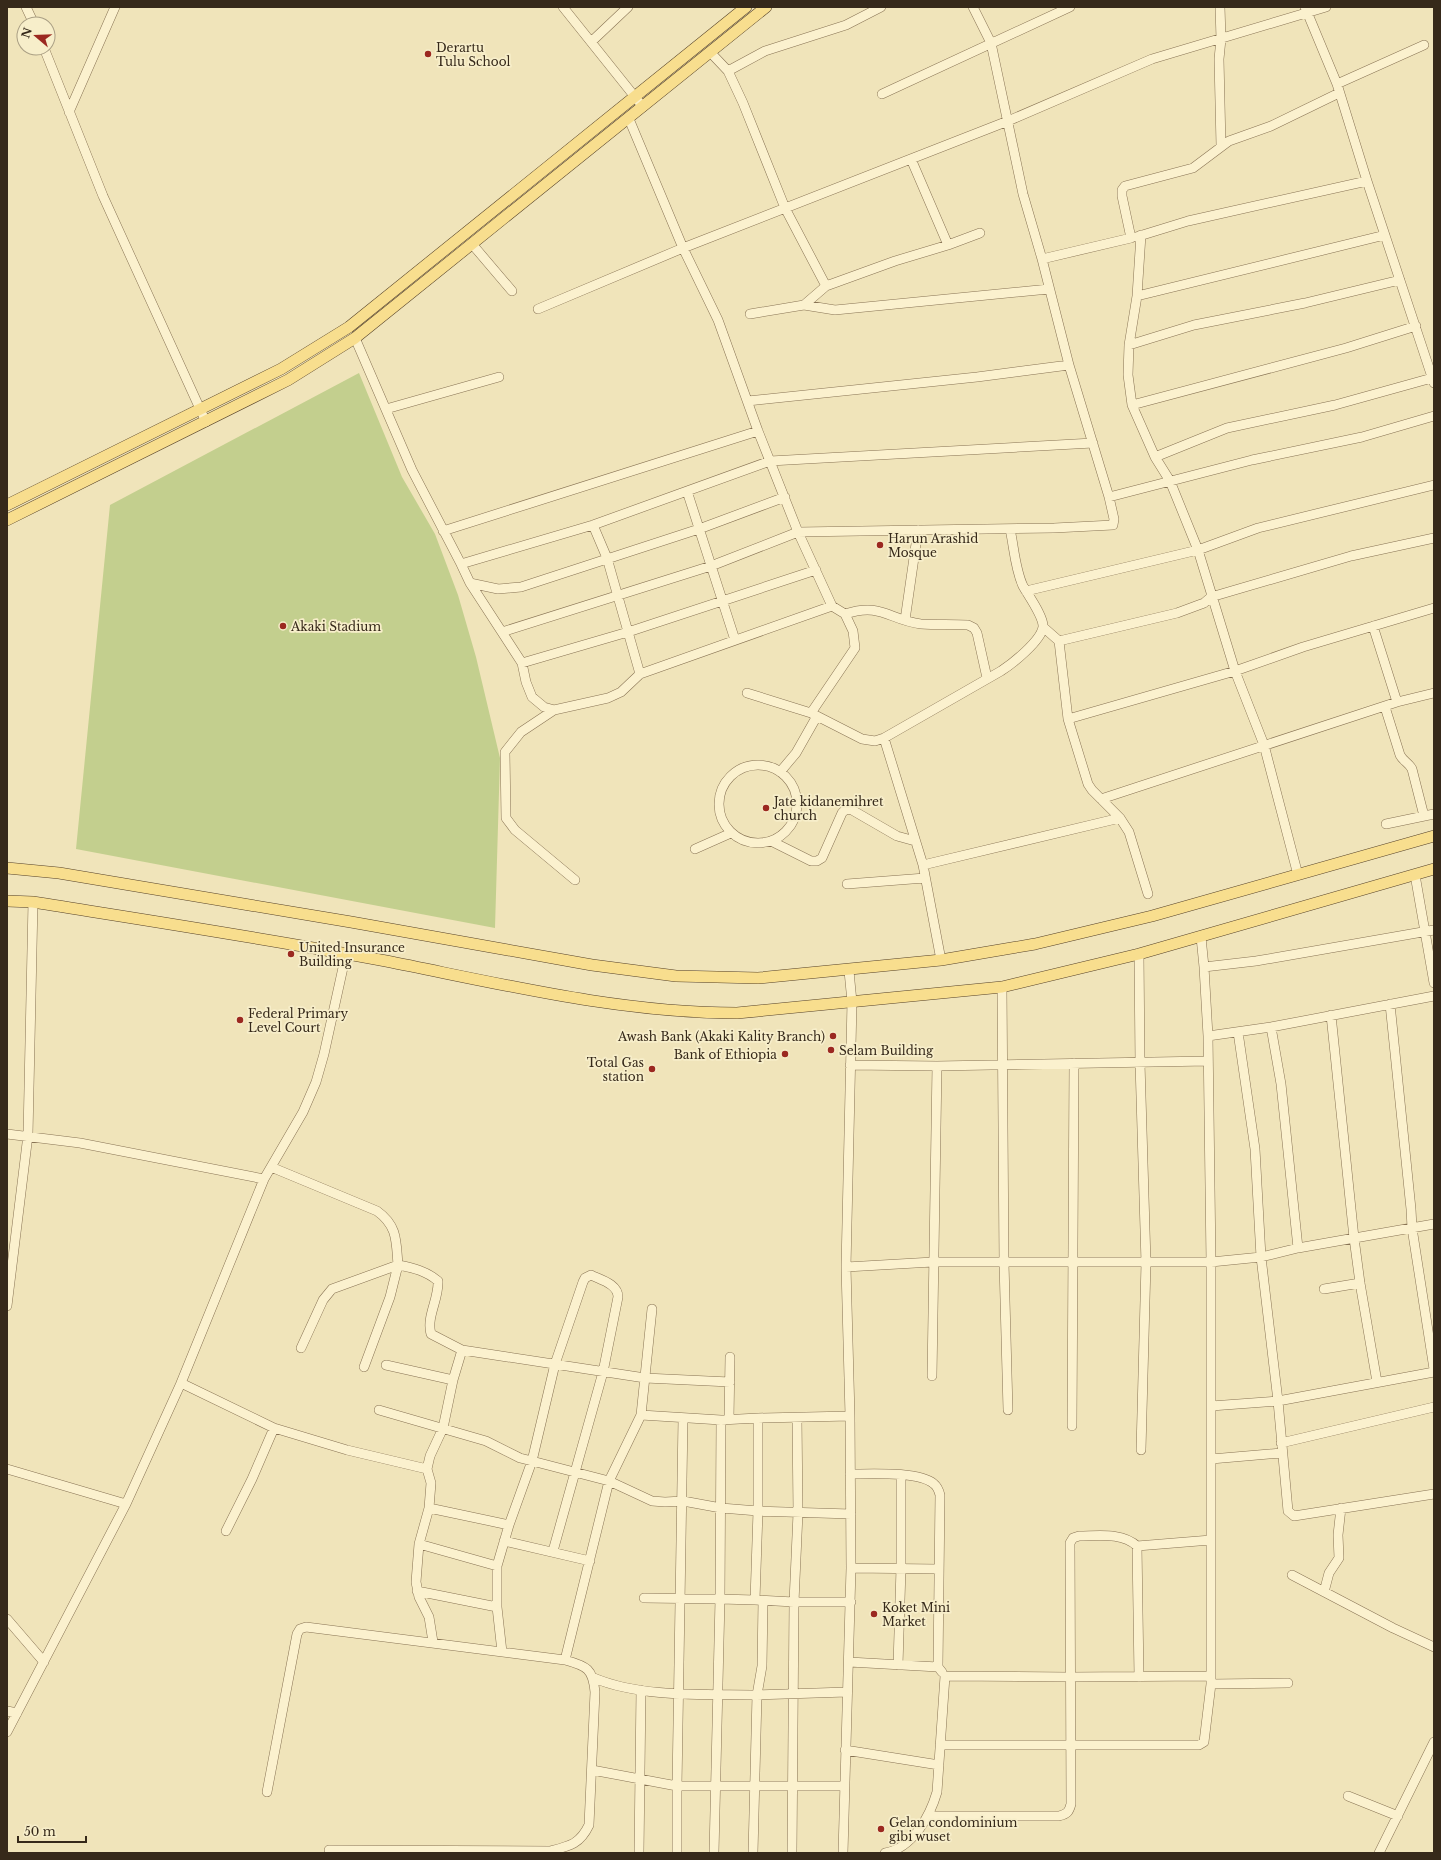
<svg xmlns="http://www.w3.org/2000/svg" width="1441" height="1860" font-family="'Libre Baskerville',serif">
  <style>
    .green { fill: #c3cf8e }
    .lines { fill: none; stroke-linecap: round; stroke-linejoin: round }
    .minor-casing { stroke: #887354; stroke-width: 10 }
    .major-casing { stroke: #554129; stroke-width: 12 }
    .minor { stroke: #fbf1ce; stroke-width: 9 }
    .major { stroke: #f8de8e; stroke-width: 11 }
    .poi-dot { fill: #9b2820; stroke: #f7eeca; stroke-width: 1.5 }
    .labels { text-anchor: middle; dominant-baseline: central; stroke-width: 3.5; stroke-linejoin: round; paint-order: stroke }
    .poi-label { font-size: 12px; fill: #36291a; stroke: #f7eeca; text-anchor: start }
  </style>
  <rect width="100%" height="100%" fill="#f0e4ba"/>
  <!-- green -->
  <path class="green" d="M359,373L402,477L435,534L458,595L476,657L500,758L495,928L76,849L110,505Z"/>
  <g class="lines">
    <!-- minor casing -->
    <g class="minor-casing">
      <path id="minor" d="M26,7L34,24
        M563,7L643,107
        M1220,7L1221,39L1219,59L1221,146
        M1305,7L1337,84L1367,181L1434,383
        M591,42L628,7
        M44,48L103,196L206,422
        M710,52L728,71L743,103L785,208L826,286L804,305
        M728,71L765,51L846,25L881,7
        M1337,84L1424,45
        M882,94L1070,7
        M69,112L115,7
        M629,119L683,248L718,320L758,431L798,532L832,606L845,614L853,631L855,648L811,713
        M1141,235L1137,296L1129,345L1128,375L1132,405L1155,457L1170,481L1198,550L1235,671L1264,745L1298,875
        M1136,237L1188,221L1367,181
        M472,244L512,291
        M948,245L980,233
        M1042,259L1131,238L1122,196V190L1125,186L1193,168L1229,141L1271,126L1339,93
        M826,286L895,261L948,245L911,159
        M1137,296L1385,235
        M538,309L683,248L1008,121L1152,59L1326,7
        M750,314L804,305L835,310L1049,289
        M355,338L412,470L461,564L470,583L522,663L526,682L532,697L544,707L554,710
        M1129,345L1194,325L1305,303L1400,280
        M748,401L977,377L1069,365
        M1132,405L1346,348L1416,326
        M386,409L499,377
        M1155,457L1227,428L1335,405L1432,378
        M687,491L735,640
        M1109,497L1252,460L1362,437L1434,416
        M593,525L607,558L640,674
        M443,531L758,431
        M461,564L593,525L770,461L1093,443
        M470,583L498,589L521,587L699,529L785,497
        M1026,591L1198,550L1258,528L1434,485
        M845,614C881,602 889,620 921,624C937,625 953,624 968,625L974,628L977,633L987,678
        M905,620L918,530
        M1373,626L1397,702
        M1043,627L1059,641L1068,719L1088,784L1092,790L1120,818L1129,832L1148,894
        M502,632L711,566L798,532L1054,528L1113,525L1114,519L1109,497L1069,365L1042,259L1023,194L991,43L973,7
        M1059,641L1177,613L1204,603L1211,597L1351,556L1434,538
        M522,663L628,632L816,570
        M747,693L811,713L862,739L875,741L884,738
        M1385,707L1400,755C1403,761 1409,763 1412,769L1424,816
        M1068,719L1235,671L1303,647L1434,608
        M719 804a39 39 0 1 1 78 0a39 39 0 1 1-78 0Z
        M780,772L796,753L817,716
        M1101,799L1397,702L1434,693
        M1386,824L1434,814
        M771,841L811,861H817L822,858L842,813L846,809L852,810L897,836L915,841
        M695,849L731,833
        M923,865L1120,818
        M1415,875L1434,983
        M575,880L515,830L506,818L505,752L521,732L554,710L608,698L621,692L640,674L832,606
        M847,884L925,878
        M1201,937L1204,967
        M1139,954L1140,1063L1146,1263L1141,1450
        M941,960L923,865L884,738L1001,671C1012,664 1041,641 1043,627C1044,617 1028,595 1023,586C1015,569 1014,547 1010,529
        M1002,987L1004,1263L1008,1410
        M1390,1004L1411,1209L1412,1228L1434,1369
        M1331,1015L1354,1238L1360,1283L1377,1382
        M1271,1027L1281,1084L1298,1248
        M1238,1032L1255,1149L1261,1257L1278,1401L1288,1511L1294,1516L1434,1494
        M1208,1036L1271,1027L1434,996
        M850,1065L937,1066L1208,1061
        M7,1134L80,1143L264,1179
        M271,1167L377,1211C398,1226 396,1242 398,1265L332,1289L323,1300L301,1348
        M846,1267L933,1262H1211L1261,1257L1298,1248L1434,1224
        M1324,1289L1360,1283
        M7,1306L28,1135L33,902
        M462,1350L645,1378L730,1382
        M386,1365L453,1380
        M932,1376L937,1066
        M181,1383L274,1428L347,1450L427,1469L430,1456L443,1428L453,1380L462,1350L431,1334C426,1317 439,1299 438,1281C426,1271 414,1268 398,1265L390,1297L364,1367
        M1211,1406L1278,1401L1434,1372
        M379,1410L486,1441L520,1458L532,1461L609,1481L652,1501L665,1502L683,1501L721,1508L758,1511L755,1600L794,1602H851
        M641,1415L721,1420L758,1418
        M850,1416L758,1418V1511L851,1514
        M729,1419L730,1357
        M1072,1426L1074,1063
        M1281,1443L1434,1407
        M1211,1459L1282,1453
        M7,1469L126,1504
        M427,1469L431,1483L429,1508L419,1544L416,1582L419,1597L429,1617L433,1642
        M850,1474C870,1474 919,1471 934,1484C938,1487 939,1491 940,1495L938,1667
        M429,1508L509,1525
        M226,1531L252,1479L274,1428
        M504,1541L590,1561
        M419,1544L497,1566
        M1137,1546L1211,1540
        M851,1568L939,1569
        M1292,1575L1393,1628L1434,1647
        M417,1591L497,1607
        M1324,1592L1329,1573L1339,1558L1338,1535L1341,1508
        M644,1598L720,1599L721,1420
        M763,1601L762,1666L757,1695L847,1692
        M7,1619L44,1662
        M502,1652L497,1607V1566L509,1525L532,1461L555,1364L583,1282L585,1278L591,1275C601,1280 618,1284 618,1297L603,1372L553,1551
        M565,1660L609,1481L641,1415L652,1309
        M849,1662L938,1667L942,1672
        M898,1665L901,1568V1475
        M594,1678C642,1698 705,1694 757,1695L753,1853
        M1211,1684L1288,1683
        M7,1711L17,1713
        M7,1732L126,1504L181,1383L264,1179L303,1112L316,1082L324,1054L346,954
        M940,1745H1199L1204,1742L1211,1684V1262L1208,1036L1204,967L1256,961L1434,930
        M845,1750L939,1765
        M592,1770L677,1786L683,1419
        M267,1792L297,1634L300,1629L306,1627L565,1660C587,1666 593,1669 595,1692L589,1825C580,1844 570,1846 550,1851L329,1850
        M1348,1796L1398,1816
        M928,1816H1059C1067,1814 1069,1812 1071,1804L1070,1543L1073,1538L1079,1536C1098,1536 1122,1532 1137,1546L1139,1677
        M639,1853L641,1690
        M677,1853V1786H845
        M714,1853L720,1599L755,1600
        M792,1853L794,1602L798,1513L797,1418
        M843,1853L851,1568L850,1416L846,1267L852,1002L849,971
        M885,1853C913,1848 930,1816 937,1792L945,1676L1069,1677L1210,1676
        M1379,1853L1434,1742"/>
    </g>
    <!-- major casing -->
    <g class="major-casing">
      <path id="major" d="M7,505L281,369L349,327L746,7
        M7,520L288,380L355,338L766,7
        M7,868L59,873L351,922L592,965L676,976L758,978L941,960L1035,944L1152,916L1434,836
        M7,901L33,902C151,921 269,939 386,961C502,984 619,1013 737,1013L1002,987L1139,954L1434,869"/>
    </g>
    <!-- minor -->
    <use href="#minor" class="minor"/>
    <!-- major -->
    <use href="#major" class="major"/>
  </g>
  <!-- markers -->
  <g class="poi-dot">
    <circle cx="428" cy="54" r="4"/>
    <circle cx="880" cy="545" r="4"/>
    <circle cx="283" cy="626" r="4"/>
    <circle cx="766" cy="808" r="4"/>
    <circle cx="291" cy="954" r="4"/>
    <circle cx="240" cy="1020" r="4"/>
    <circle cx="833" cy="1036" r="4"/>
    <circle cx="831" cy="1050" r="4"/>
    <circle cx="785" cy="1054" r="4"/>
    <circle cx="652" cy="1069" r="4"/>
    <circle cx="874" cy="1614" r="4"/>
    <circle cx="881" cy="1829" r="4"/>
  </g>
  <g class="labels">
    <!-- poi labels -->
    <g class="poi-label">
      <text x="436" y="47">Derartu<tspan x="436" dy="14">Tulu School</tspan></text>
      <text x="888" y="538">Harun Arashid<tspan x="888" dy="14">Mosque</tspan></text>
      <text x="291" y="626">Akaki Stadium</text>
      <text x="774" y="801">Jate kidanemihret<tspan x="774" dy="14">church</tspan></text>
      <text x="299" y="947">United Insurance<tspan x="299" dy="14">Building</tspan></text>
      <text x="248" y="1013">Federal Primary<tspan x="248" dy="14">Level Court</tspan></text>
      <text x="825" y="1036" text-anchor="end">Awash Bank (Akaki Kality Branch)</text>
      <text x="839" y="1050">Selam Building</text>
      <text x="777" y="1054" text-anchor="end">Bank of Ethiopia</text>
      <text x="644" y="1062" text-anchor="end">Total Gas<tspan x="644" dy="14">station</tspan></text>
      <text x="882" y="1607">Koket Mini<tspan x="882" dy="14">Market</tspan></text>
      <text x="889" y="1822">Gelan condominium<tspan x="889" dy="14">gibi wuset</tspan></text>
    </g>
  </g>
  <!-- border -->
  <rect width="1441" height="1860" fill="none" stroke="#36291a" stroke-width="16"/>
  <!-- north arrow -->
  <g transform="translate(36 36) rotate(289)"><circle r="19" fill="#f7eeca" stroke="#aa9f84"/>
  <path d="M0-3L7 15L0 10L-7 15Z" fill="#9b2820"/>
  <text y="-6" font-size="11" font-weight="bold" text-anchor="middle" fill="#36291a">N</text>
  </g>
  <!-- scale -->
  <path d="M18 1836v6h68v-6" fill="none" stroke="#36291a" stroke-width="2"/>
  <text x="24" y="1836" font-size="12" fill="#36291a" stroke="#f7eeca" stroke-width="3" paint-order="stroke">50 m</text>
</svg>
